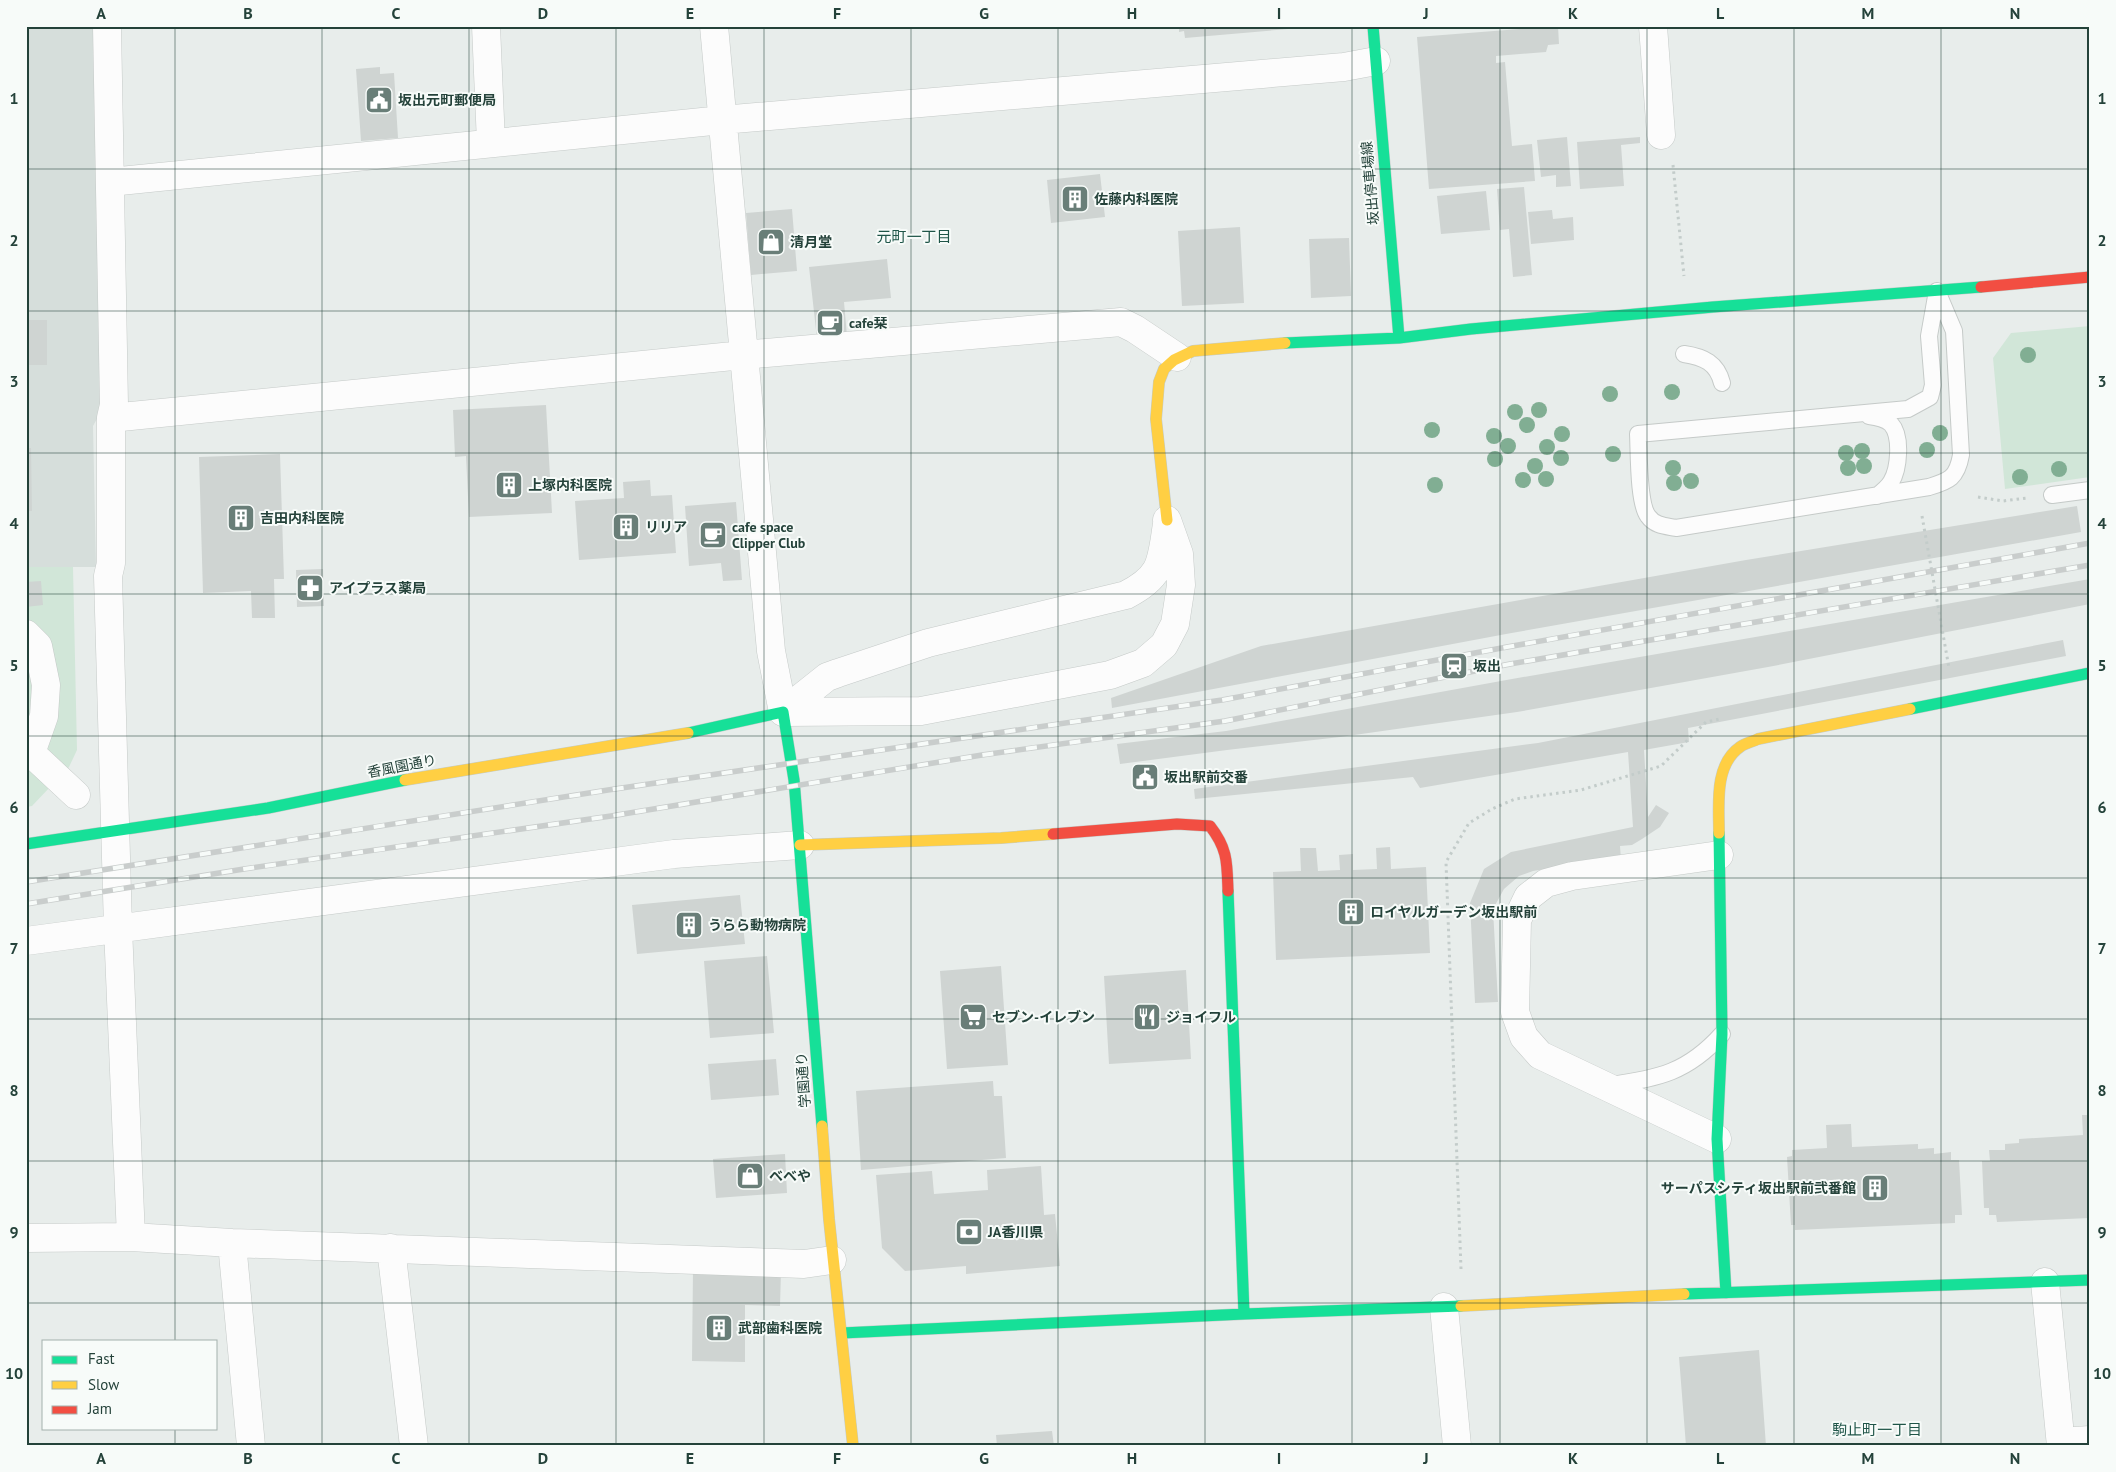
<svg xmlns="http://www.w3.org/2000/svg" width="2116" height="1472" font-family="'PT Sans','Noto Sans JP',sans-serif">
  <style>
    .built { fill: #d6dedb }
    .green { fill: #d1e6d8 }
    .building { fill: #cfd4d2 }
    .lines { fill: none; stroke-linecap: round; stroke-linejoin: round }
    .lane-casing { stroke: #c5cac8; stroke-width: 18 }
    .street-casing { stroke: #c5cac8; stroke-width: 29 }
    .fast-casing { stroke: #c3cbc8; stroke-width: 12 }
    .slow-casing { stroke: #c3cbc8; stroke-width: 12 }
    .jam-casing { stroke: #c3cbc8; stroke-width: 12 }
    .path { stroke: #c3ccca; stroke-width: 3; stroke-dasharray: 2.5 4; stroke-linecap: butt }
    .lane { stroke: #fcfcfc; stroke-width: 16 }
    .street { stroke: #fcfcfc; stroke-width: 28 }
    .fast { stroke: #16e098; stroke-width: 11 }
    .slow { stroke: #ffcf43; stroke-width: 11 }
    .jam { stroke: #f24e42; stroke-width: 11 }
    .rail-casing { stroke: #c9cdcc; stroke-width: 5.5 }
    .rail { stroke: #f7fbf9; stroke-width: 4; stroke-dasharray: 11; stroke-linecap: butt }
    .tree { fill: #81ae93 }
    .grid { fill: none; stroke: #24423a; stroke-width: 1; stroke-opacity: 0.55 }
    .labels { text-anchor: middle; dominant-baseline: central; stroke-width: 4; stroke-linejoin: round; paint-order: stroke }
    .poi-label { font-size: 14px; font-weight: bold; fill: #24423a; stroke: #f7fbf9; text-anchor: start }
    .street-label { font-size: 14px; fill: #24423a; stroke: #f7fbf9 }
    .neighbourhood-label { font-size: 15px; fill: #1f5548; stroke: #f7fbf9 }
    .neatline { fill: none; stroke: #24423a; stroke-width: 2 }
    .grid-label { font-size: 16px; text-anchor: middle; font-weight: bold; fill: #24423a }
  </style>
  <rect width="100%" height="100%" fill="#e8edeb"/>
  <!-- built -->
  <path class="built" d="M26,26H97L104,406L93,426L96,567H26Z"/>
  <!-- green -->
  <path class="green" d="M2090,326V477L2005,489L1993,358L2011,333Z
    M26,567H73L77,750L69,767L32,806L26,807Z"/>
  <!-- building -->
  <path class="building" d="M1179,26H1299L1300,28L1185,38L1184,31L1179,32Z
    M1558,26L1559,44L1548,45L1546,52L1496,56V63L1505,62L1512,146L1532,144L1535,181L1429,189L1417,37Z
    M380,67V74L394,73L398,138L361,141L356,69Z
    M1567,137L1571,186L1556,187V175L1541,177L1537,140Z
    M1640,137V143L1621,145L1624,186L1580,189L1577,142Z
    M1100,174L1105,217L1051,223L1047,180Z
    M1524,187L1532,275L1513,277L1509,229L1500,230L1497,189Z
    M1486,191L1490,230L1441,234L1437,196Z
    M792,209L797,271L751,275L746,213Z
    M1552,210L1553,219L1573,217L1574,240L1531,244L1528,212Z
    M1240,227L1244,303L1182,306L1178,231Z
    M1349,238L1351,296L1311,298L1309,239Z
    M887,259L891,298L844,302L847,336L817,339L809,267Z
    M26,320H47V365H26Z
    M546,405L552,513L469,517L466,456L455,457L453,410Z
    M26,448H31L32,511H26Z
    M280,454L284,579H274L275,618H252L251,591L203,593L199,457Z
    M650,480L651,496L672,495L676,553L579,560L575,501L624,498L623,482Z
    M736,502L742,580L723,581L721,563L689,566L685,506Z
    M2077,506L2081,532L1506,634L1112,708L1111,698L1261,646L1746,560Z
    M323,569L324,606L297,607L296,570Z
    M2090,579V604L1768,667L1517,712L1340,737L1227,750L1120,764L1117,744L1226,731L1512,679Z
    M41,581L43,605L26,607V582Z
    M2063,640L2066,656L1688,728L1689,742L1644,750L1648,817L1656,805L1669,813L1660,827L1642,839L1632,845L1620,846L1621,860L1569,865L1533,871L1519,876L1504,889L1493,909L1498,1002L1475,1003L1470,903L1484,869L1511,852L1633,827L1628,752L1420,788L1413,777L1195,799L1194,789L1538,743Z
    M1390,847L1391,869L1426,867L1430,953L1276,960L1273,872L1301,871L1300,848H1316L1318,871L1340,870L1339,855L1353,854V870L1377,869L1376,848Z
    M740,895L745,944L637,954L632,905Z
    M767,956L774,1033L710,1038L704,961Z
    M1001,966L1008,1065L947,1069L940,971Z
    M1186,970L1191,1059L1109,1064L1104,976Z
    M776,1059L779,1095L711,1100L708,1064Z
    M993,1081L994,1096H1002L1006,1158L861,1170L856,1091Z
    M2082,1115H2090V1218L1997,1222L1996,1215H1989V1208H1984L1982,1161H1990L1989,1150H2005V1144L2019,1143V1139L2083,1135Z
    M1851,1124L1852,1147L1918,1144V1149L1934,1148V1154L1951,1152V1160H1959L1962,1215H1955V1223L1795,1230V1225H1791L1787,1157L1792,1156V1150L1827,1148L1826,1125Z
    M785,1154L787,1193L716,1198L713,1159Z
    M1041,1166L1044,1215L1055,1214L1060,1266L966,1274V1266L905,1271L882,1248L876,1175L932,1171L934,1194L988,1190L987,1170Z
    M693,1270L781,1271L780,1306L745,1305V1362L692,1361Z
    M1759,1350L1766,1446H1686L1679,1357Z
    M1052,1431L1054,1446H997L996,1435Z"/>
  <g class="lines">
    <!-- lane casing -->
    <g class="lane-casing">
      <path id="lane" d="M1937,291L1954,331L1961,455C1957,478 1949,481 1929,487L1676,528C1666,526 1655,526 1648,516C1638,503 1639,452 1638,434L1908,409L1930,397L1933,385L1929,336Z
        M1684,354C1704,357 1717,363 1722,383
        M1869,416C1877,417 1885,418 1891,424C1902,436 1899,469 1891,482C1888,487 1882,492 1877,496
        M2052,495L2090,490
        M1609,1085C1658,1079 1688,1072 1722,1034"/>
    </g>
    <!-- street casing -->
    <g class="street-casing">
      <path id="street" d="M107,26L114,405L111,418V563L108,576L118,928L131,1237
        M486,26L491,143
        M714,26L771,651L783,712
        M1653,26L1661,135
        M110,182L722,120L1344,67L1376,61
        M111,418L743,355L1121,322L1135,329L1177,357
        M26,634L38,646L46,685L44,716L31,753
        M783,712L921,711L1110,675L1143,663L1164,645L1175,624L1181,585L1179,554L1167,520
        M783,712L827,677L838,673L928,643L1126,595C1163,576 1161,562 1167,524
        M26,755L31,753L76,795
        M26,941L674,854L800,845
        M1717,1139L1540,1055L1524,1037L1515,1012L1517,920L1528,897L1546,883L1572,876L1719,855
        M26,1238L131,1237L232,1243L804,1264L832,1260
        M232,1243L251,1446
        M391,1248L414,1446
        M2045,1282L2061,1446
        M1444,1307L1457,1446
        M2061,1442L2090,1440"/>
    </g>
    <!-- fast casing -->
    <g class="fast-casing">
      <path id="fast" d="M1373,26L1399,338
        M1285,343L1399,338L1471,329L1713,307L1981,287
        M1910,709L2090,673
        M688,733L783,712L794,780L822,1126
        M1719,833L1722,1034L1717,1139L1726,1293
        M26,844L268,808L405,780
        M1228,891L1244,1314
        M1684,1294L2090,1280
        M842,1333L1244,1314L1461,1306"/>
    </g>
    <!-- slow casing -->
    <g class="slow-casing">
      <path id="slow" d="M1167,520L1156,419L1159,382L1164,369L1174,360L1193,351L1285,343
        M405,780L688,733
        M1719,833C1719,805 1714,765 1740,747C1745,743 1752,742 1758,739L1910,709
        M800,845L1001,838L1053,834
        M822,1126L829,1219L853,1446
        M1461,1306L1684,1294"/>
    </g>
    <!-- jam casing -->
    <g class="jam-casing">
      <path id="jam" d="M1981,287L2090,277
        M1053,834L1177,824L1210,826C1228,849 1227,863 1228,891"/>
    </g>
    <!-- path -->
    <path class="path" d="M1673,165L1684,276
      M1978,497L2003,501L2027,498
      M1922,516L1949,668
      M1461,1269L1446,862L1469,823L1492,809L1515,799L1581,790L1661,766L1706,722L1720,719"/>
    <!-- lane -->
    <use href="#lane" class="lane"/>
    <!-- street -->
    <use href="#street" class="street"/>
    <!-- fast -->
    <use href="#fast" class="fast"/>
    <!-- slow -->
    <use href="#slow" class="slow"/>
    <!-- jam -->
    <use href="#jam" class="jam"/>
    <!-- rail casing -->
    <g class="rail-casing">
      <path id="rail" d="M26,882L608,790L1222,700L1507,647L2090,543
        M26,904L244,869L611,816L982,755L1225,721L1510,664L2090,565"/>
    </g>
    <!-- rail -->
    <use href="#rail" class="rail"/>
  </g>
  <!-- trees -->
  <g class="tree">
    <circle cx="2028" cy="355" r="8"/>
    <circle cx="1672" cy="392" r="8"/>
    <circle cx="1610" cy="394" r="8"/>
    <circle cx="1539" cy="410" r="8"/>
    <circle cx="1515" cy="412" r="8"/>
    <circle cx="1527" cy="425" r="8"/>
    <circle cx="1432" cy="430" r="8"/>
    <circle cx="1940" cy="433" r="8"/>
    <circle cx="1562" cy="434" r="8"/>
    <circle cx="1494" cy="436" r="8"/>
    <circle cx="1508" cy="446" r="8"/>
    <circle cx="1547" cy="447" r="8"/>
    <circle cx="1927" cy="450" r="8"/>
    <circle cx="1862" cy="451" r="8"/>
    <circle cx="1846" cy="453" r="8"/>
    <circle cx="1613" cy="454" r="8"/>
    <circle cx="1561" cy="458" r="8"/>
    <circle cx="1495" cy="459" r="8"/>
    <circle cx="1535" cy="466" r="8"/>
    <circle cx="1864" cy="466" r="8"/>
    <circle cx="1673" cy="468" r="8"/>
    <circle cx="1848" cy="468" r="8"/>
    <circle cx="2059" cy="469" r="8"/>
    <circle cx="2020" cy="477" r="8"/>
    <circle cx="1546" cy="479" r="8"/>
    <circle cx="1523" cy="480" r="8"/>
    <circle cx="1691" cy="481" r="8"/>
    <circle cx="1674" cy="483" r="8"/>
    <circle cx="1435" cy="485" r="8"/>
  </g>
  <!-- grid -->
  <path class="grid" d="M175,26V1341M322,26V1446M469,26V1446M616,26V1446M764,26V1446M911,26V1446M1058,26V1446M1205,26V1446M1352,26V1446M1500,26V1446M1647,26V1446M1794,26V1446M1941,26V1446M26,169H2090M26,311H2090M26,453H2090M26,594H2090M26,736H2090M26,878H2090M26,1019H2090M26,1161H2090M26,1303H2090M175,1428V1446"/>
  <!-- icons -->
  <defs>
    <g id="civic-square" transform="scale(1.4375)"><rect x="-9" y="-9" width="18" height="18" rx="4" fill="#697e78" stroke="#f7fbf9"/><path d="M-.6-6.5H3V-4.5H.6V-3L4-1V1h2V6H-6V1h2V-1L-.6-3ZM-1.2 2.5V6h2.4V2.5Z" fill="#fff"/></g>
    <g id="building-square" transform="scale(1.4375)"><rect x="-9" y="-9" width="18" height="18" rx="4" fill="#697e78" stroke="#f7fbf9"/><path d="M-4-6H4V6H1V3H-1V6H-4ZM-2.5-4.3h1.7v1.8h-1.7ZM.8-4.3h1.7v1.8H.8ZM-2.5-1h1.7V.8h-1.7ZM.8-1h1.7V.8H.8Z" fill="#fff"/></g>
    <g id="shop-square" transform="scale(1.4375)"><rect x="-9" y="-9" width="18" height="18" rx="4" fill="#697e78" stroke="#f7fbf9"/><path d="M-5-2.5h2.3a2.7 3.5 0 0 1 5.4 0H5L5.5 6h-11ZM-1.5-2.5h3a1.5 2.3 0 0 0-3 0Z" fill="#fff"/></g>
    <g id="cafe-square" transform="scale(1.4375)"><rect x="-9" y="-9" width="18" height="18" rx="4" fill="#697e78" stroke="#f7fbf9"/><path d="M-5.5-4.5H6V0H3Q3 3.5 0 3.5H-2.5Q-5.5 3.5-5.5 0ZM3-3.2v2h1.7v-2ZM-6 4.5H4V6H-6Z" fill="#fff"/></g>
    <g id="pharmacy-square" transform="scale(1.4375)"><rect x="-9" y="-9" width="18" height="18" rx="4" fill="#697e78" stroke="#f7fbf9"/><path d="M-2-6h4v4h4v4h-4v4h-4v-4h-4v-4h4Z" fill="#fff"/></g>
    <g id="station-square" transform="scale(1.4375)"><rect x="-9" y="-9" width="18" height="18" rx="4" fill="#697e78" stroke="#f7fbf9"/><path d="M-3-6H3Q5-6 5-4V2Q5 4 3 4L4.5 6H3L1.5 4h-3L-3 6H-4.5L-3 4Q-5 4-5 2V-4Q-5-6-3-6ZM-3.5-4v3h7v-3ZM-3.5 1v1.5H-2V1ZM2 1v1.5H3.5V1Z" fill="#fff"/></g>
    <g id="supermarket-square" transform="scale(1.4375)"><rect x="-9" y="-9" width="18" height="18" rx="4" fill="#697e78" stroke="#f7fbf9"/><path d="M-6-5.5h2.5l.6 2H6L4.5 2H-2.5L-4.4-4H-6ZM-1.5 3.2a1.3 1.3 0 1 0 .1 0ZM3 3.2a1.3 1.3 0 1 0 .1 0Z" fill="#fff"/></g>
    <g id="restaurant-square" transform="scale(1.4375)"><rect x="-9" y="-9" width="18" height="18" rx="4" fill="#697e78" stroke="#f7fbf9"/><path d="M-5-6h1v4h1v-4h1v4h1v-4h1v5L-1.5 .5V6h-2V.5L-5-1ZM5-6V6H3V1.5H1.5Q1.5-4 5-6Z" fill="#fff"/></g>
    <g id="bank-square" transform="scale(1.4375)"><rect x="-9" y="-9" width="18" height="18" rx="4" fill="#697e78" stroke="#f7fbf9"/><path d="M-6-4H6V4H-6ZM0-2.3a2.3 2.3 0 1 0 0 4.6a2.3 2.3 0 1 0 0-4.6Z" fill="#fff"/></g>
  </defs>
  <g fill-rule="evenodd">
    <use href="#civic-square" x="379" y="100"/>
    <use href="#building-square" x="1075" y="199"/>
    <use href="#shop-square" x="771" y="242"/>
    <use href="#cafe-square" x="830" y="323"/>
    <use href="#building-square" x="509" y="485"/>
    <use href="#building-square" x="241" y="518"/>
    <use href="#building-square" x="626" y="527"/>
    <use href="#cafe-square" x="713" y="535"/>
    <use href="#pharmacy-square" x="310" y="588"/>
    <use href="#station-square" x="1454" y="666"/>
    <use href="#civic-square" x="1145" y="777"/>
    <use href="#building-square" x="1351" y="912"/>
    <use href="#building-square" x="689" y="925"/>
    <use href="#supermarket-square" x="973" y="1017"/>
    <use href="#restaurant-square" x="1147" y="1017"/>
    <use href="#shop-square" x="750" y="1176"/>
    <use href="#building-square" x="1875" y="1188"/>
    <use href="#bank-square" x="969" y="1232"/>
    <use href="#building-square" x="719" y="1328"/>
  </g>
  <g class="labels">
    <!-- poi labels -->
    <g class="poi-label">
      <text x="398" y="100">坂出元町郵便局</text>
      <text x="1094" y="199">佐藤内科医院</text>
      <text x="790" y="242">清月堂</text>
      <text x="849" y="323">cafe栞</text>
      <text x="528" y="485">上塚内科医院</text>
      <text x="260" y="518">吉田内科医院</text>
      <text x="645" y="527">リリア</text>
      <text x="732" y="527">cafe space<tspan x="732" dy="16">Clipper Club</tspan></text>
      <text x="329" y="588">アイプラス薬局</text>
      <text x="1473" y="666">坂出</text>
      <text x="1164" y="777">坂出駅前交番</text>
      <text x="1370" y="912">ロイヤルガーデン坂出駅前</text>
      <text x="708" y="925">うらら動物病院</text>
      <text x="992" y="1017">セブン-イレブン</text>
      <text x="1166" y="1017">ジョイフル</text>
      <text x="769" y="1176">べべや</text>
      <text x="1856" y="1188" text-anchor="end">サーパスシティ坂出駅前弐番館</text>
      <text x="988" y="1232">JA香川県</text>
      <text x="738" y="1328">武部歯科医院</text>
    </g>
    <!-- street labels -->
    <g class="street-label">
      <text transform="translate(1370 183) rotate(-95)">坂出停車場線</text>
      <text transform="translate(402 766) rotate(-11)">香風園通り</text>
      <text transform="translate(803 1080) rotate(-94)">学園通り</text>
    </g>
    <!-- neighbourhood labels -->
    <g class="neighbourhood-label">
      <text x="914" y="236">元町一丁目</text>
      <text x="1877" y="1429">駒止町一丁目</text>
    </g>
  </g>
  <!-- border -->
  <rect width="2116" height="1472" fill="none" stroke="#f7fbf9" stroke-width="55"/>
  <!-- legend -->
  <rect x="42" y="1340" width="175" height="90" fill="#f7fbf9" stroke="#a3b1ad"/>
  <rect x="52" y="1356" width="25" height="8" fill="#16e098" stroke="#a3b1ad"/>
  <text x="88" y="1364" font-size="15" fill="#24423a">Fast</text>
  <rect x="52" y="1381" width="25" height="8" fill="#ffcf43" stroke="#a3b1ad"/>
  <text x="88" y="1390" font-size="15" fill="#24423a">Slow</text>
  <rect x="52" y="1406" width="25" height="8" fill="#f24e42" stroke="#a3b1ad"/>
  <text x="88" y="1414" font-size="15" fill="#24423a">Jam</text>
  <rect x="28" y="28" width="2060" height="1416" class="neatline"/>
  <g class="grid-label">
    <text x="101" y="19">A</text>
    <text x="248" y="19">B</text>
    <text x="396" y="19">C</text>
    <text x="543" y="19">D</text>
    <text x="690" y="19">E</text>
    <text x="837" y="19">F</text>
    <text x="984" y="19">G</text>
    <text x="1132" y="19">H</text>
    <text x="1279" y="19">I</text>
    <text x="1426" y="19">J</text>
    <text x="1573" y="19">K</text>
    <text x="1720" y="19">L</text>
    <text x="1868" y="19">M</text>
    <text x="2015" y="19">N</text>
    <text x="14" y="104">1</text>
    <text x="2102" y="104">1</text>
    <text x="14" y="246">2</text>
    <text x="2102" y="246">2</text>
    <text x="14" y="387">3</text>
    <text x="2102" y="387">3</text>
    <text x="14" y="529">4</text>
    <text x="2102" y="529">4</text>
    <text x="14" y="671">5</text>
    <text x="2102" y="671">5</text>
    <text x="14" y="813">6</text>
    <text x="2102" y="813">6</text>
    <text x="14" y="954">7</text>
    <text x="2102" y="954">7</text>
    <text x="14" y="1096">8</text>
    <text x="2102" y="1096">8</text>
    <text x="14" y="1238">9</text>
    <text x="2102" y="1238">9</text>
    <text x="14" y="1379">10</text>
    <text x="2102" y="1379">10</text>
    <text x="101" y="1464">A</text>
    <text x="248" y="1464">B</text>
    <text x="396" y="1464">C</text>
    <text x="543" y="1464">D</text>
    <text x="690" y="1464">E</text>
    <text x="837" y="1464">F</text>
    <text x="984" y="1464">G</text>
    <text x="1132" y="1464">H</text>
    <text x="1279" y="1464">I</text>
    <text x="1426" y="1464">J</text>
    <text x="1573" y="1464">K</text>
    <text x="1720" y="1464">L</text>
    <text x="1868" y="1464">M</text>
    <text x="2015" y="1464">N</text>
  </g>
</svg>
